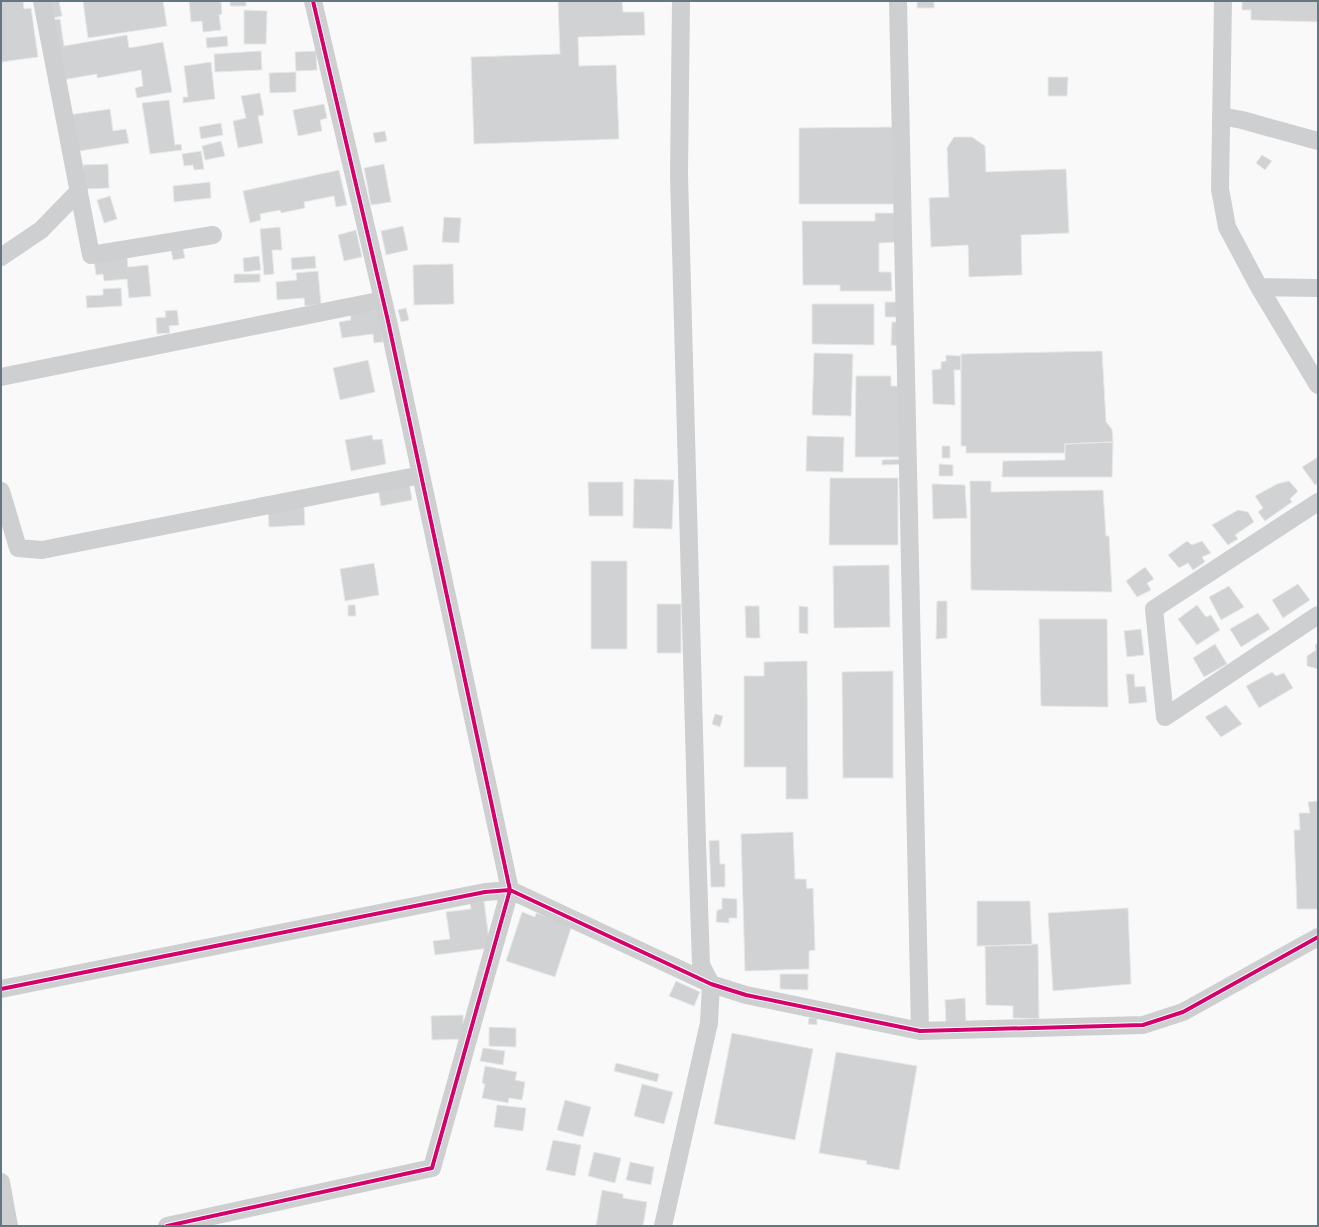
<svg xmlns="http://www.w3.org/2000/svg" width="1319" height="1227" font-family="Signika,sans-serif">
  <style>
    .building { fill: #d0d2d3; stroke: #e8e8e8 }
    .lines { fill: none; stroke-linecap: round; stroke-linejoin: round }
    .minor { stroke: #cecfd0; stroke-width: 18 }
    .cycleway-casing { stroke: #fff; stroke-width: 6 }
    .cycleway { stroke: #d6006c; stroke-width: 4 }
  </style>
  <rect width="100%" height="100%" fill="#f9f9f9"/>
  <!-- building -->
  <path class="building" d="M1,1H23L24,9L31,8L38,57L1,62Z
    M46,1H59L62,16L49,19Z
    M83,1H163L167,26L88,38Z
    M189,1H221L222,14L219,15L221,30L203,32L202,21L191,22Z
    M230,1H246V6H230Z
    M558,1H622L623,12H644L645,35L578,37L579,66L616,65L619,139L474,144L471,57L560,54Z
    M917,1H934V8H917Z
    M1242,1H1318V22L1251,20V10H1242Z
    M244,10L267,11L266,44H244Z
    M60,19L64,46L127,35L129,48L163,42L172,92L137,98L135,88L143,86L141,70L97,78V74L62,80L52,20Z
    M227,36L228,46L207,48L206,38Z
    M261,51L262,70L215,72L214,54Z
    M316,51L317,70L296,71L295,52Z
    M211,62L215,99L183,103V97H188L184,66Z
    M296,72V92L270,93L269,73Z
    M1048,77H1068L1067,96H1048Z
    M260,93L264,115L258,116L263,143L238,148L233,121L246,118L241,96Z
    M169,100L175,145L181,144L182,150L150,154L142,103Z
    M324,104L327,118L320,120L322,131L298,136L293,110Z
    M110,109L113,131L126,129L129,143L73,152L68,115Z
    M221,123L223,135L201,139L199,127Z
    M901,127V204H799V128Z
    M385,131L387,141L375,143L373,133Z
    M954,137H972L985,146L986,172L1066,169L1069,233L1021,235L1022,275L969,277L968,245L931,247L929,198L949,197L947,148Z
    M221,141L225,156L205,160L202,146Z
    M201,151L204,169L194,170L193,165L184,166L182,154Z
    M1262,155L1272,161L1265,170L1256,163Z
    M108,164L109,188L84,189L83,165Z
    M384,164L391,202L371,205L364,168Z
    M339,170L347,205L336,207L334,196L304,202L305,208L281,213L280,210L260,214L261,220L250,223L243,191Z
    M210,182L211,198L174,202L173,186Z
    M110,196L117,219L104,223L97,200Z
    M875,213H899V242L879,243V272H891L892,291H840V285H803L802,221H875Z
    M444,217L461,218L459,243L442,242Z
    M403,226L408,250L386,255L381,231Z
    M280,227L282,250H272L274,274L264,275L260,229Z
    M356,230L362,257L344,261L338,235Z
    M182,244L185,258L173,260L170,246Z
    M259,256L261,270L244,272L243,258Z
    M315,256L316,268L292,270L291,258Z
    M127,257L128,267L148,265L151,296L129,298L127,279L104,281L103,274L96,275L94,260Z
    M453,264L454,304L414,305L413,265Z
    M318,271L321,304L305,306L304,298L277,300L276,282L297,280L296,273Z
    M234,274H260V282L234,283Z
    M121,288L122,306L87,308L86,296L103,295V289Z
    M885,302H903V317H885Z
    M812,304H874V345L812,344Z
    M406,308L409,320L401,322L398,310Z
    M177,310L179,325L169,326L170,333L157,334L156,318L166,317L165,311Z
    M379,310L383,342L374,343L373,334L342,338L339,322L351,320L350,314Z
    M892,322H903L902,346L891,345Z
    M1102,351L1106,422L1112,429L1113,442L1065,444V453H966V446H961V354Z
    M814,353L853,354L851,416L812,415Z
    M946,355L961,356V370H954L955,405L933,404L932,370L941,369V362L946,361Z
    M368,360L375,392L340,400L333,368Z
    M856,376H891V386H906V457H855Z
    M372,435L373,440L382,439L386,464L351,471L345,440Z
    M807,436L844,437L843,472L806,471Z
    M1113,442L1112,477H1002L1003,461L1065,460V444Z
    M942,446H950V458H942Z
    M1318,457V483L1315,485L1302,467Z
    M907,459V464L882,465V460Z
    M939,464L953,465V476H939Z
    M830,478H898V545H829Z
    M634,479L674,480L672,529L633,528Z
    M970,481H991V492L1103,490L1106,536H1109L1112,592L971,590Z
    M1289,481L1298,491L1290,499L1292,502L1265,521L1258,512L1263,508L1255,496L1277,484Z
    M409,482L412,500L381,506L378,488Z
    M588,482H623V516H589Z
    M932,484L965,485L967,518L933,519Z
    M304,506L305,525L269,527L268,508Z
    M1238,510L1248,512L1254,522L1235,535L1238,539L1228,545L1212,525Z
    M1187,541L1192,545L1202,541L1211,553L1202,557L1205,562L1193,570L1188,563L1179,568L1168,555Z
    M591,561H627V649H591Z
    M374,563L379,595L345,601L340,569Z
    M889,565L890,627L834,628L833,566Z
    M1145,567L1154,579L1147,583L1151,590L1137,597L1126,581Z
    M1298,584L1310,600L1283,618L1272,600Z
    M1229,586L1244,607L1221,620L1209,597Z
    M937,601H947V638L936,639Z
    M657,604H681V653H657Z
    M348,605H355L356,616H348Z
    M1197,605L1206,617L1211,615L1220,630L1197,645L1178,619Z
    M745,606H759L760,638H746Z
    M799,606L808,607V634L799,633Z
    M1258,613L1270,629L1241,647L1230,629Z
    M1039,619H1107L1108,707L1041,706Z
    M1141,629L1144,655L1127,657L1124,631Z
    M1318,643V669L1307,666V656L1316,650L1315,645Z
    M1215,644L1227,664L1204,677L1193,658Z
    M807,661L808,799H786V767H744V676H764V662Z
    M893,671V778H843L842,672Z
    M1272,672L1276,676L1284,673L1293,688L1259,708L1246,686Z
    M1126,674H1134L1135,687L1145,686L1147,702L1129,704Z
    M1226,705L1242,724L1221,737L1205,717Z
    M715,714L723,716L720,727L712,724Z
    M1318,801V909H1297L1294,830H1300L1299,813H1310L1308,802Z
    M793,832L795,879H806L807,889L813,888L815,950L809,951V969L745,971L741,834Z
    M719,840L720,864H725V887H711L709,841Z
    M722,898L737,899V918H729V923L716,922L717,910L722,909Z
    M484,901L490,948L435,955L433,941L450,939L446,912L471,909L470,902Z
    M977,901H1030L1032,945L977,946Z
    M1128,908L1131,984L1053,991L1048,913Z
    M522,912L535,917L536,913L572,925L555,977L506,961Z
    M1038,944L1039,1019L1013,1018V1006L986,1005L985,946Z
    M780,974H808V990L780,989Z
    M676,981L700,992L694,1006L669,996Z
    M965,998L966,1022L946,1024L945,1000Z
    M463,1015L464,1039L432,1040L431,1016Z
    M809,1018H817V1025L808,1024Z
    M489,1027L516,1028V1047L489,1046Z
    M732,1033L813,1049L795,1140L714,1124Z
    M483,1048L505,1051L503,1065L480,1061Z
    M836,1052L917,1066L899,1170L866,1164L867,1161L819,1153Z
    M616,1063L659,1074L657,1082L614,1071Z
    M485,1066L517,1072L515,1080L525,1082L522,1100L509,1098L508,1103L482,1098L485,1084L482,1083Z
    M642,1084L673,1092L664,1124L634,1116Z
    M565,1100L591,1107L583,1137L557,1130Z
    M497,1105L526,1108L523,1131L494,1127Z
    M553,1140L581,1145L575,1176L546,1170Z
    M594,1152L621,1158L615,1183L588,1176Z
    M630,1162L654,1167L651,1185L626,1180Z
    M602,1190L623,1194V1198L647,1202L643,1226H596Z"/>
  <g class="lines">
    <!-- minor -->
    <path class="minor" d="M42,1L91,255L213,235
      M898,1L920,1031
      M1223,1L1220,189L1227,227L1259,287L1318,385
      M1221,116L1242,120L1318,141
      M1,257L41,230L79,191
      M1259,287L1318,288
      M1,377L383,300
      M1,491L18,548L42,550L421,475
      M1318,502L1154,609L1165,717L1318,615
      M1,989L485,892L510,890L711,984L746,995L920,1031L1143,1025L1183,1012L1318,937
      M1,1182L9,1226
      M167,1226L432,1168L510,890L388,321L313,1
      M663,1226L709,1023L711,984L701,965L697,843L679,175L681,1"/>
    <!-- cycleway casing -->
    <g class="cycleway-casing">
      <path id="cycleway" d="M1,989L485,892L510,890L711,984L746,995L920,1031L1143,1025L1183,1012L1318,937
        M167,1226L432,1168L510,890L388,321L313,1"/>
    </g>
    <!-- cycleway -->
    <use href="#cycleway" class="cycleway"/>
  </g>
  <!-- border -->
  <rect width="1319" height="1227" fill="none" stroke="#657683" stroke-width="4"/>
</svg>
